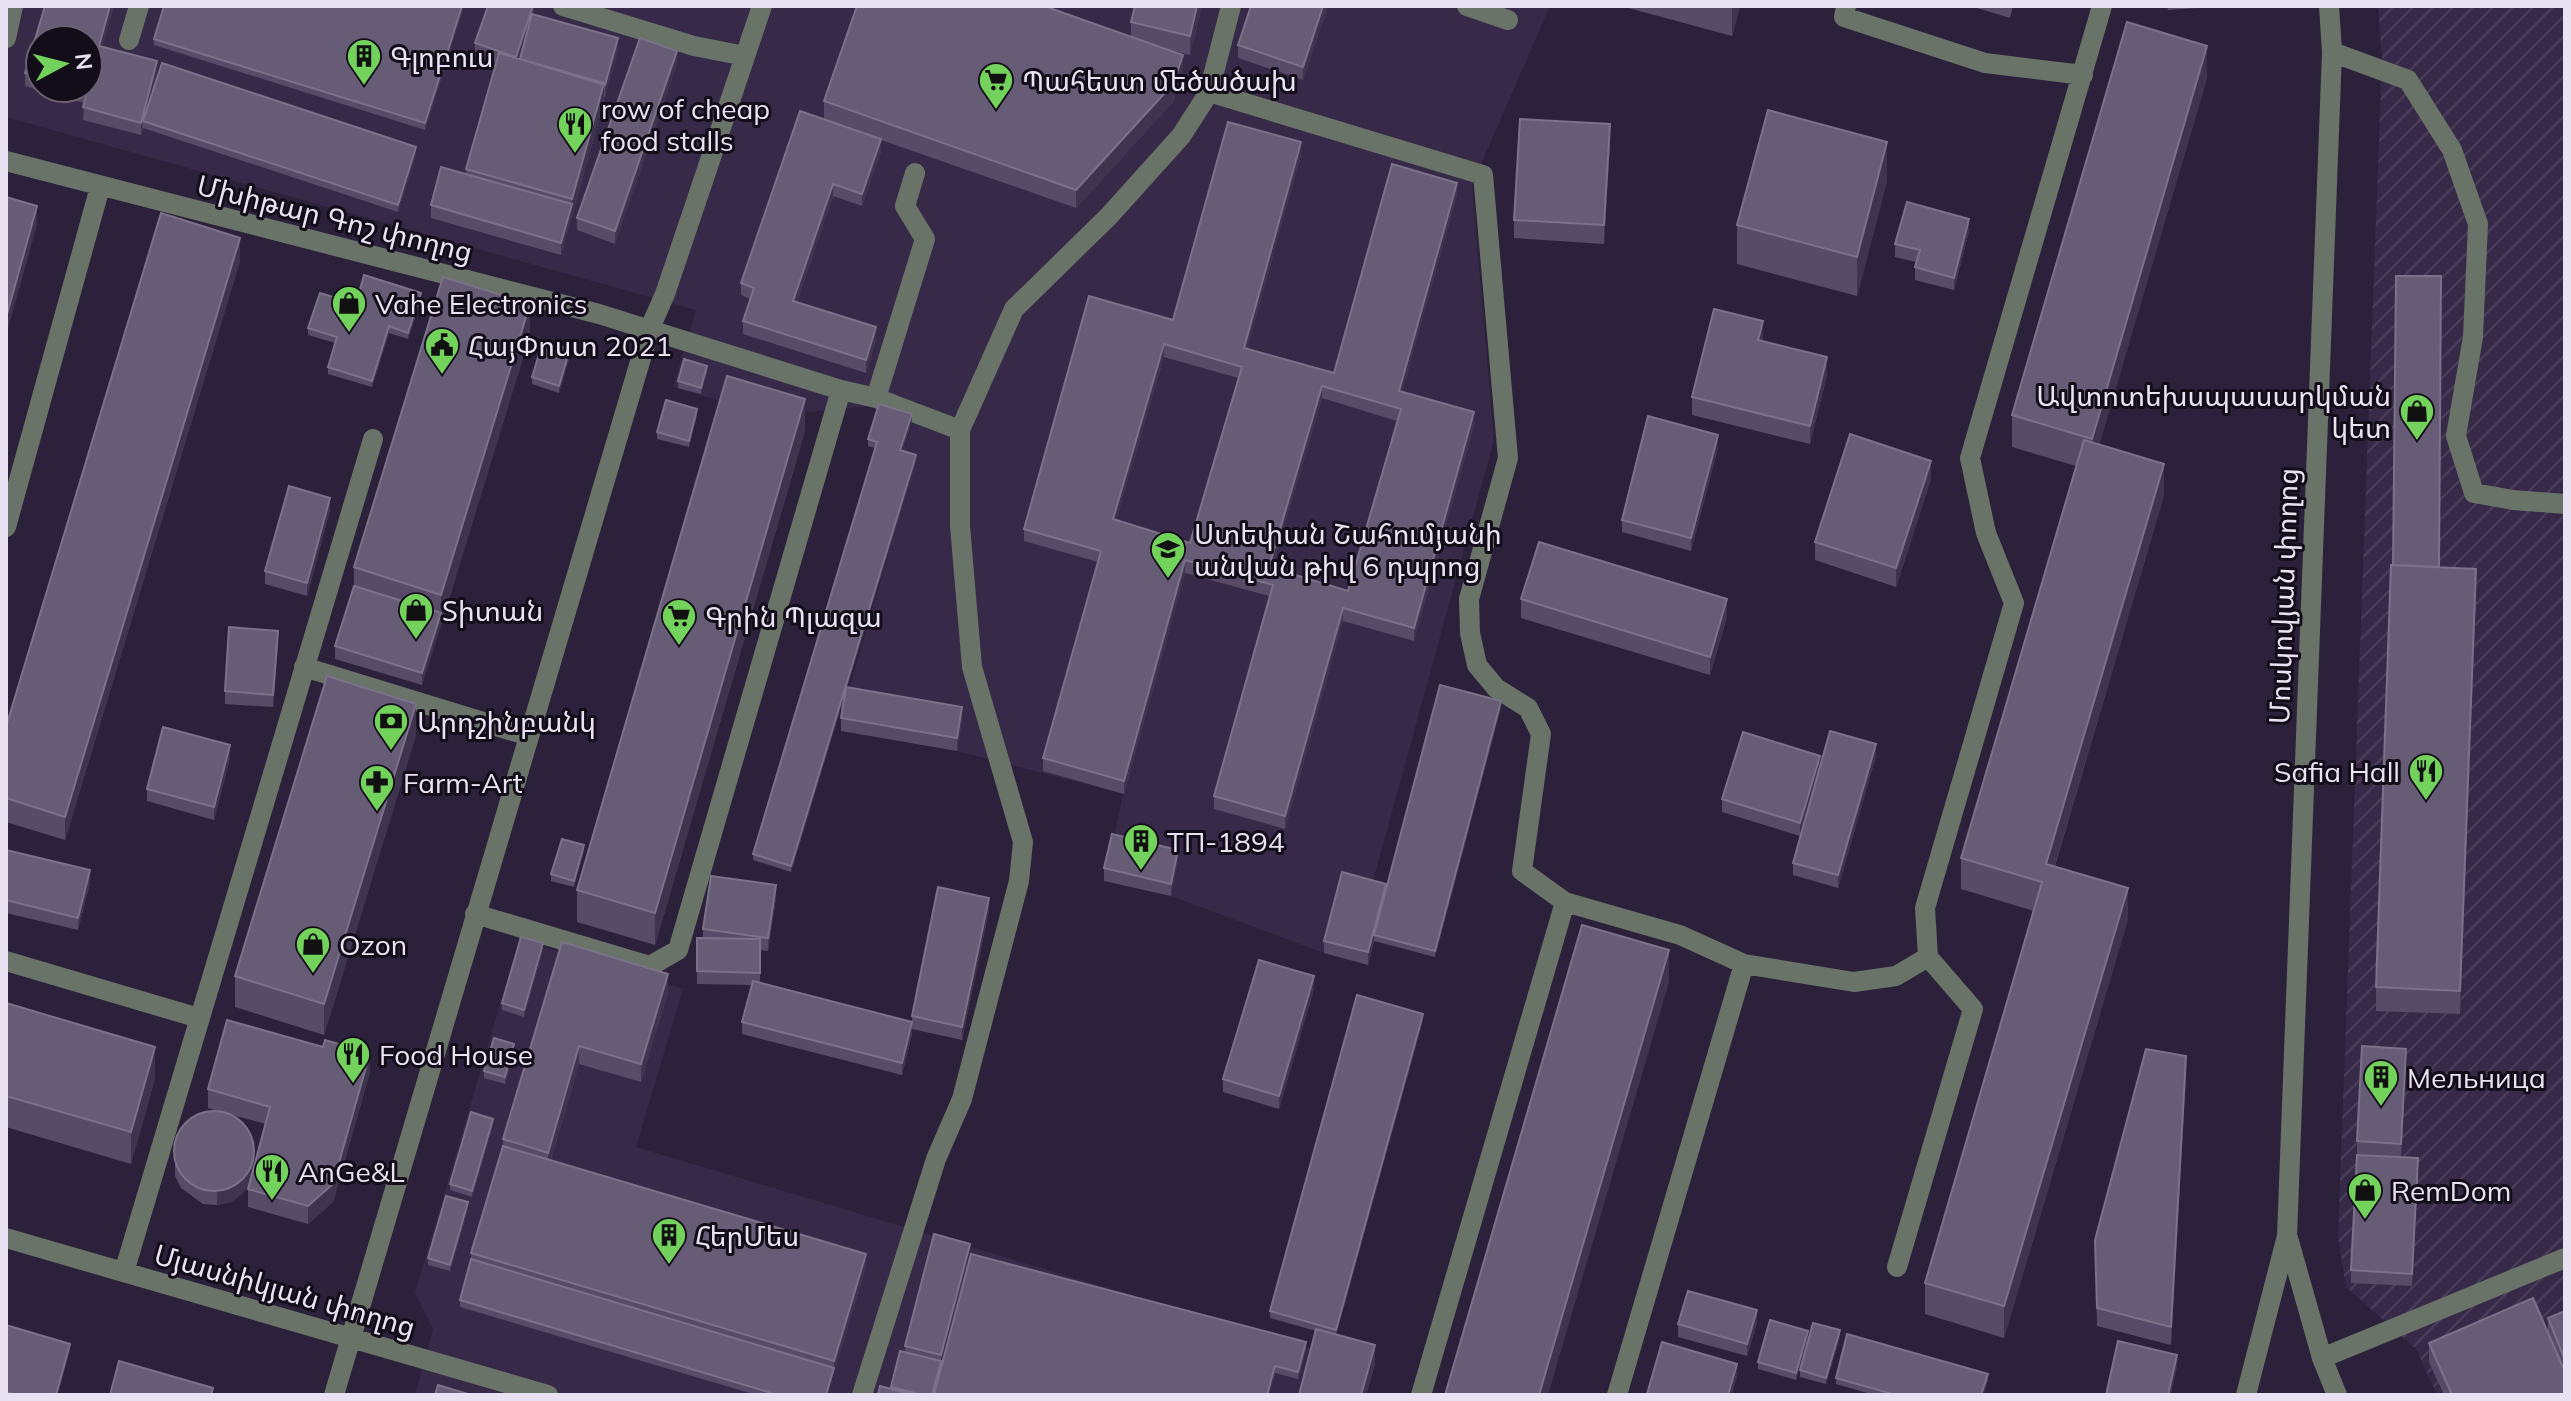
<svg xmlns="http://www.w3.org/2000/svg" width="2571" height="1401" font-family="Mulish,'Noto Sans Armenian',sans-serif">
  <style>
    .built { fill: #372948; fill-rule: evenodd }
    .industrial { fill: url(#industrial-furrows) }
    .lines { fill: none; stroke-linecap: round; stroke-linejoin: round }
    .minor { stroke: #6a7367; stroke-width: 20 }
    .wall { fill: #574b67; fill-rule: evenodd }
    .shaded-wall { fill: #3f344e }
    .building { fill: #675c76; stroke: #7b7189; stroke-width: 2; fill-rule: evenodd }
    .labels { text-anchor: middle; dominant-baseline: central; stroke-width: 6; stroke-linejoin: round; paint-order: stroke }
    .poi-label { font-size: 28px; fill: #e9e2f3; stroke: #120d18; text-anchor: start }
    .street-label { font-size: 28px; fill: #e9e2f3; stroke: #120d18 }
  </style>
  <defs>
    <pattern id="industrial-furrows" width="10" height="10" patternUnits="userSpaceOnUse" patternTransform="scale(2)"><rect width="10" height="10" fill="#372948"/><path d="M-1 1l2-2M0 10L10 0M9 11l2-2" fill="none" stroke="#4a3e5a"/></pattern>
  </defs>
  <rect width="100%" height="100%" fill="#2c213a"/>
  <!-- built -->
  <path class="built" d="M6,6H1550L1472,185L1494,440L1370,892L1342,885L1324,953L1171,896L1178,862L1112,847L1123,794L957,751L846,700L915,462L901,456L920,402L769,415L673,387L696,310L6,117ZM40,40H88V88H40Z
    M519,940L683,989L636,1147L1316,1350L1303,1395H415L433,1329L415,1293Z"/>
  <!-- industrial -->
  <path class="industrial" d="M2378,6H2565V1395H2437L2416,1349L2346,1287L2338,1237L2382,58Z"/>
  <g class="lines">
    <!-- minor -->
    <path class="minor" d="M563,6L694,46L745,56
      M1467,6L1508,20
      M1846,6L1844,17L1985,63L2083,75
      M6,38L13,6
      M129,40L139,6
      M2332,52L2408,80L2452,150L2478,224L2473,337L2456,436L2474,493L2513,500L2565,504
      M1209,92L1483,175L1508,458L1469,599L1470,633L1477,665L1496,688L1528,708L1541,734L1522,871L1565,902L1680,935L1744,964L1854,982L1896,976L1928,957L1925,908L2014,603L1986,533L1970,458L2102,6
      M6,161L599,314L841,390L678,950L650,966L475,914
      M841,390L876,398L960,430
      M876,398L925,239L905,206L915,173
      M6,527L100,187
      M304,667L529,736
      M6,961L199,1018
      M6,1238L548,1395
      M2288,1238L2322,1358L2337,1395
      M1897,1267L1973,1009L1928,957
      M124,1272L373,439
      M2322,1358L2565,1258
      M334,1395L650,328L665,294L762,6
      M862,1395L936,1159L962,1099L1019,881L1023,842L972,667L960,526V430L1014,309L1109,216L1181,136L1201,105L1209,92L1231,6
      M1421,1395L1565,902
      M1617,1395L1744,964
      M2246,1395L2287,1236L2332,52L2329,6"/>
  </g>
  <!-- wall -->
  <path class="wall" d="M45,6H114L102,47L157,74L151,97L416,154L398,212L143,128L141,135L83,120L84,103L25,86V73ZM40,40L88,88H40Z
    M164,6H464L425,130L154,45V39Z
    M1135,6H1202L1190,55L1170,50L1183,73L1173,102L1076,208L881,140V152L862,206L833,196L797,302L876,340L866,373L743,334V321L750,299L741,295V283L824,120V101L1131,36V22Z
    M1251,6H1328L1303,80L1238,58V45Z
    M1621,6H1740L1732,36Z
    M1970,6H2013L2010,18Z
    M2167,6H2228L2168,10Z
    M475,43L618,51L605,97H604V102L561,255L431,218V205L466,174V169L496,63L475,56Z
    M677,64L615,244L577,230V218Z
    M2207,78L2099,444L2164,495L2055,866L2128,919L2004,1338L1925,1314V1283L2034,911L1961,889V858L2076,466L2012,447V415Z
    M1610,142L1604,244L1514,238V220Z
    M1301,155L1247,349L1334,373L1457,195L1402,392L1474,425L1414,641L1343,621L1285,829L1214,809V796L1269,596L1185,573L1124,794L1043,771V758L1098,562L1024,541V529L1173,320ZM1164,357L1238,378L1190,543L1116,520ZM1322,398L1397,421L1348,591L1272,568Z
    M1887,181L1857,296L1737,264V225Z
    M1969,231L1954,290L1915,280V267L1916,262L1895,257V244Z
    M240,261L65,840L6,822V727Z
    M421,299L408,339L389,333L372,387L328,374V367L335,343L308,335V328L356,304Z
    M530,335L422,685L335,659V646L354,586V567Z
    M1763,339V341L1827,375L1810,444L1692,415V397Z
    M570,356L559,393L532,384V377Z
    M707,372L701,394L678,388V381Z
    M697,415L689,447L657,439V432Z
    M912,421L902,451L916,461L847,687L962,720L957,751L841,731V718L844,697L791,872L753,860V854L875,448L868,446V439Z
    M805,431L655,945L577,922V890Z
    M1718,448L1691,551L1622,532V520Z
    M1931,479L1896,587L1815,560V542Z
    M330,510L307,596L265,584V571Z
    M2439,567L2476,592L2460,1014L2376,1011V987Z
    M1521,599L1727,617L1710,675L1521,618Z
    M278,644L273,707L225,704V691Z
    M1501,707L1435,957L1374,941L1368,965L1324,953V941L1386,891Z
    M416,735L324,1035L235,1007V976Z
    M1876,756L1838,888L1793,875V863L1811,800L1800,836L1722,812V799L1820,766Z
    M230,758L214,820L147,801V789Z
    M6,850L90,883L78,930L6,913Z
    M584,851L574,887L551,881V874Z
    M1178,862L1171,896L1104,881V868Z
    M776,898L768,951L760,950V982L912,1022V1016L989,910L962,1040L912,1029V1034L902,1075L742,1034V1022L752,985L697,984V938H703V929Z
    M562,942L668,992L641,1082L579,1064L551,1160L866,1267L827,1395H756L460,1307V1300L471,1259V1253L503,1146V1139Z
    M543,950L524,1017L502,1010V1003Z
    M1314,989L1279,1109L1223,1092V1079Z
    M6,1003L155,1078L131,1164L6,1127Z
    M1423,1020L1336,1335L1375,1364L1366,1395H1299L1316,1331L1270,1318V1311Z
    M514,1051L505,1084L484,1078V1071Z
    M2406,1062L2401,1157L2357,1154V1141Z
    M370,1072L333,1202L308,1224L248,1207V1186L242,1194L231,1202L217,1205L203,1204L181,1188L175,1176V1137L226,1113L208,1108V1089ZM232,1115L266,1124L254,1165Z
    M2186,1075L2171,1345L2097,1326L2095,1240Z
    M493,1125L472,1197L450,1190V1184Z
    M2418,1170L2412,1286L2351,1283V1270Z
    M468,1209L450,1271L428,1265V1258Z
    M970,1257L934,1395H878L891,1389L905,1352V1346Z
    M2565,1311V1395H2444L2429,1362V1343L2548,1333V1318Z
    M1757,1323L1747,1356L1678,1337V1324Z
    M1808,1337L1796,1380L1758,1369V1362Z
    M1840,1337L1826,1384L1800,1377V1370Z
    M1306,1349L1298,1379L1275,1373L1269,1395H934Z
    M1836,1378L1988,1380L1983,1395H1874L1836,1384Z"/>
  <!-- shaded-wall -->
  <path class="shaded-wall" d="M110,6H114L99,59V46Z
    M462,6H464L425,130V123Z
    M534,6V17L516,70V57Z
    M1197,6H1202L1190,55V36Z
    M1323,6H1328L1303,80V67Z
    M1732,6H1740L1732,36Z
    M618,38V51L605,97V85Z
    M2207,46V78L2092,470V439Z
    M677,51V64L615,244V231Z
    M1183,55V73L1173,102L1076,208V190Z
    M157,61V74L144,122L143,121L141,135V123Z
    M604,83V102L561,255V243L572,204V199Z
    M1610,124V142L1604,244V225Z
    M881,139V152L862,206V194Z
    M1301,142V155L1244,361V348Z
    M1887,142V181L1857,296V257Z
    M416,147V154L398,212V205Z
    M1457,183V195L1399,404V391Z
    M833,184V196L793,313V301Z
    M37,206V225L6,336V318Z
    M1969,219V231L1954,290V278Z
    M240,238V261L65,840V817Z
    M421,293V299L408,339V333Z
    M530,304V335L441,626V595Z
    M1763,321V339L1758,358V340Z
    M389,326V333L372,387V381Z
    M876,327V340L866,373V360Z
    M1164,344V357L1113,532V519Z
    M570,349V356L559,393V386Z
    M1827,357V375L1810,444V426Z
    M707,366V372L701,394V388Z
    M1322,386V398L1269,580V567Z
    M805,399V431L655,945V913Z
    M697,409V415L689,447V441Z
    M1474,412V425L1414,641V628Z
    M912,414V421L900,457V450Z
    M1718,435V448L1691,551V538Z
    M916,455V461L791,872V866Z
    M1931,461V479L1896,587V568Z
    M2164,464V495L2046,895V864Z
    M330,498V510L307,596V583Z
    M1185,560V573L1124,794V781Z
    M2476,569V592L2460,1014V991Z
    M1727,599V617L1710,675V657Z
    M1343,608V621L1285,829V816Z
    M441,613V626L422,685V673Z
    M278,631V644L273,707V695Z
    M1501,701V707L1435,957V951Z
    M416,704V735L324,1035V1004Z
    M962,707V720L957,751V738Z
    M1876,744V756L1838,888V875Z
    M230,745V758L214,820V807Z
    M1820,756V769L1800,836V823Z
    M584,845V851L574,887V881Z
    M1178,850V862L1171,896V884Z
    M90,870V883L78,930V918Z
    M1386,884V896L1374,935V941L1368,965V952Z
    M776,885V898L768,951V938Z
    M2128,888V919L2004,1338V1306Z
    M989,898V910L962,1040V1027Z
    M543,943V950L524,1017V1010Z
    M1669,950V982L1548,1395H1539Z
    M668,974V992L641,1082V1064Z
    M1314,976V989L1279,1109V1096Z
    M1423,1014V1020L1336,1336V1330Z
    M912,1022V1034L902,1075V1063Z
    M514,1044V1051L505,1084V1077Z
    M579,1046V1064L548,1171V1153Z
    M155,1047V1078L131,1164V1132Z
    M370,1053V1072L333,1202L308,1224V1206Z
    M2186,1056V1075L2171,1345V1327Z
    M493,1119V1125L472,1197V1191Z
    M254,1157V1170L250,1183L242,1194L231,1202L217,1205V1192Z
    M468,1202V1209L450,1271V1265Z
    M970,1244V1257L941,1368V1355Z
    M866,1254V1267L827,1395H826L834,1368V1361Z
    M1757,1310V1323L1747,1356V1344Z
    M1840,1330V1337L1826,1384V1378Z
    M1808,1331V1337L1796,1380V1373Z
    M1306,1342V1349L1298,1379V1372Z
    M70,1344V1350L58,1395H56Z
    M1375,1345V1364L1366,1395H1361Z
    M2177,1355V1367L2171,1395H2168Z
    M1737,1364V1377L1732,1395H1728Z
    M1275,1366V1373L1269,1395H1267Z
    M1988,1374V1380L1983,1395H1981Z"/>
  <!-- building -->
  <path class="building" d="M45,6H110L99,46L157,61L141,123L83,107L93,72L88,84V40H40V77L25,73Z
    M164,6H462L425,123L154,39Z
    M488,6H533L516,57L475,43Z
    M857,6H1044L1183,55L1173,84L1076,190L824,101Z
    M1135,6H1197L1190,36L1131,22Z
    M1251,6H1323L1303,67L1238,45Z
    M532,14L618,38L605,85L520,59Z
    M2127,22L2207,46L2092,439L2012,415Z
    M640,38L677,51L615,231L577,218Z
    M499,53L604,83L572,199L466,169Z
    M162,63L416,147L398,205L143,121Z
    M1768,110L1887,142L1857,257L1737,225Z
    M800,111L881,139L862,194L833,184L793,301L876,327L866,360L743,321L754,288L741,283Z
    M1520,119L1610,124L1604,225L1514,220Z
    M1228,122L1301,142L1244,348L1334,373L1392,164L1457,183L1399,391L1474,412L1414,628L1343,608L1285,816L1214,796L1273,585L1185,560L1124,781L1043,758L1101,551L1024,529L1089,296L1173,320ZM1164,344L1242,367L1190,543L1113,519ZM1322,386L1401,409L1348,591L1269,567Z
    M441,167L572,204L561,243L431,205Z
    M6,197L37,206L6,318Z
    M1907,202L1969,219L1954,278L1915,267L1920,250L1895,244Z
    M161,213L240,238L65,817L6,798V727Z
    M364,275L421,293L408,333L389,326L372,381L328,367L337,337L308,328L320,293L356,304Z
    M2396,276H2441L2439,567L2393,565Z
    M443,277L530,304L441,595L354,567Z
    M1714,309L1763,321L1758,340L1827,357L1810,426L1692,397Z
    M543,341L570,349L559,386L532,377Z
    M684,359L707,366L701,388L678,381Z
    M727,376L805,399L655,913L577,890Z
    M666,400L697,409L689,441L657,432Z
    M879,404L912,414L900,450L916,455L791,866L753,854L877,442L868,439Z
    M1648,416L1718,435L1691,538L1622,520Z
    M1850,434L1931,461L1896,568L1815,542Z
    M2084,440L2164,464L2046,864L2128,888L2004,1306L1925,1283L2042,882L1961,858Z
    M289,486L330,498L307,583L265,571Z
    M1539,542L1727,599L1710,657L1521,599Z
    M2391,565L2476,569L2460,991L2376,987Z
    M354,586L441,613L422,673L335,646Z
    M229,627L278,631L273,695L225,691Z
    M327,676L416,704L324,1004L235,976Z
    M1440,685L1501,701L1435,951L1374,935Z
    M846,687L962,707L957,738L841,718Z
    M163,727L230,745L214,807L147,789Z
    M1830,731L1876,744L1838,875L1793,863Z
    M1743,732L1820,756L1800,823L1722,799Z
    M1112,834L1178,850L1171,884L1104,868Z
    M562,839L584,845L574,881L551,874Z
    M6,850L90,870L78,918L6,900Z
    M1342,872L1386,884L1368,952L1324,941Z
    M711,876L776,885L768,938L703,929Z
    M938,887L989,898L962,1027L912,1016Z
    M1582,925L1669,950L1539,1395H1445Z
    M521,937L543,943L524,1010L502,1003Z
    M697,938L760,939V973L697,971Z
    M562,942L668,974L641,1064L579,1046L548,1153L503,1139Z
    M1259,960L1314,976L1279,1096L1223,1079Z
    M753,981L912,1022L902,1063L742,1022Z
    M1357,995L1423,1014L1336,1330L1270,1311Z
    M6,1003L155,1047L131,1132L6,1096Z
    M227,1020L323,1047L325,1040L370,1053L333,1184L308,1206L248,1189L270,1107L208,1089Z
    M494,1038L514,1044L505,1077L484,1071Z
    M2362,1046L2406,1049L2401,1144L2357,1141Z
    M2146,1049L2186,1056L2171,1327L2097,1308L2095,1240Z
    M174 1151a40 40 0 1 1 80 0a40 40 0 1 1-80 0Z
    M471,1112L493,1119L472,1191L450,1184Z
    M503,1146L866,1254L834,1361L471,1253Z
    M2357,1155L2418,1158L2412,1274L2351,1270Z
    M446,1196L468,1202L450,1265L428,1258Z
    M934,1234L970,1244L941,1355L905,1346Z
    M971,1254L1306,1342L1298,1372L1275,1366L1267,1395H934Z
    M471,1259L834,1368L826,1395H778L460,1300Z
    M1688,1291L1757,1310L1747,1344L1678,1324Z
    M2533,1298L2565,1372V1395H2452L2429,1343Z
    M2565,1311V1360L2548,1318Z
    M1770,1320L1808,1331L1796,1373L1758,1362Z
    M1813,1323L1840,1330L1826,1378L1800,1370Z
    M6,1325L70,1344L56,1395H16L6,1392Z
    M1316,1329L1375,1345L1361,1395H1299Z
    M1847,1334L1988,1374L1981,1395H1896L1836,1378Z
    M2118,1341L2177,1355L2168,1395H2106Z
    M1662,1342L1737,1364L1728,1395L1647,1394Z
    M900,1351L941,1361L932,1395H923L891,1387Z
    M119,1361L213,1388L211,1395H110Z
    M438,1385L471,1395H435Z
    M880,1386L914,1395H878Z"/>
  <!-- icons -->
  <defs>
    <g id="building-pin" transform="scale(1.8)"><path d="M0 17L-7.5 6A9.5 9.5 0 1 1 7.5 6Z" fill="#73d25c" stroke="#120d18"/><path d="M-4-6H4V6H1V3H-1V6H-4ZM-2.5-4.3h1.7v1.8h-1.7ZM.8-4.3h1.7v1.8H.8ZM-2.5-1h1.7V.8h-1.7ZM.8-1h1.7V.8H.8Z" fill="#111"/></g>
    <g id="supermarket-pin" transform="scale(1.8)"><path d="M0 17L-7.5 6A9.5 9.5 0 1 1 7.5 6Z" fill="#73d25c" stroke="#120d18"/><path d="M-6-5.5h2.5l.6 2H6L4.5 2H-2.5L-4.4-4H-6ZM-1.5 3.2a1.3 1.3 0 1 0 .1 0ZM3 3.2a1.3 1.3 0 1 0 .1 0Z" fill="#111"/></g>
    <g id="restaurant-pin" transform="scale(1.8)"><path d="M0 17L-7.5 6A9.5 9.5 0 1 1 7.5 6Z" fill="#73d25c" stroke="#120d18"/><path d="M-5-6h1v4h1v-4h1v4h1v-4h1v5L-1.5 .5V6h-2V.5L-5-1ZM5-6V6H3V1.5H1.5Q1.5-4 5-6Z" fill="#111"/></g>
    <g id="shop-pin" transform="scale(1.8)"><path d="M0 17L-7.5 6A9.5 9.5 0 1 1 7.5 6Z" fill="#73d25c" stroke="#120d18"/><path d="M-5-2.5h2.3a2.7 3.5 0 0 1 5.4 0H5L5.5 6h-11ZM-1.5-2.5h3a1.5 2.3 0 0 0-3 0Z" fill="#111"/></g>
    <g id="civic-pin" transform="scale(1.8)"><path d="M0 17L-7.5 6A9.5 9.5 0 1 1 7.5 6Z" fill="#73d25c" stroke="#120d18"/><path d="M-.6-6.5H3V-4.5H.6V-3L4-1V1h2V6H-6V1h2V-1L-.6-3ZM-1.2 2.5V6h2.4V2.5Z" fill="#111"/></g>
    <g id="school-pin" transform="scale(1.8)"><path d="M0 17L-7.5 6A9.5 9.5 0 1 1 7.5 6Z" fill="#73d25c" stroke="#120d18"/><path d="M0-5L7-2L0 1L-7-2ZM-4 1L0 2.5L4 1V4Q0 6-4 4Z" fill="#111"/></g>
    <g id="bank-pin" transform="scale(1.8)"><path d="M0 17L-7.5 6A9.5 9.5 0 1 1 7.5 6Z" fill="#73d25c" stroke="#120d18"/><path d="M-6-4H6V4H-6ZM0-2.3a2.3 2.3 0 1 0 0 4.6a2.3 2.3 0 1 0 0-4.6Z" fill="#111"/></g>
    <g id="pharmacy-pin" transform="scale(1.8)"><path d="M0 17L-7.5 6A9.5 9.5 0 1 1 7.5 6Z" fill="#73d25c" stroke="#120d18"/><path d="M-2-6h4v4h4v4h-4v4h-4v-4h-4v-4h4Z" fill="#111"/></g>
  </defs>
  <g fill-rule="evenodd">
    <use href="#building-pin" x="364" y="56"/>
    <use href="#supermarket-pin" x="996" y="80"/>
    <use href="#restaurant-pin" x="575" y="124"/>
    <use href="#shop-pin" x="349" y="303"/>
    <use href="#civic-pin" x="442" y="345"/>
    <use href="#shop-pin" x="2417" y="411"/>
    <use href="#school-pin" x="1168" y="549"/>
    <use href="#shop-pin" x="416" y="610"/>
    <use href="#supermarket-pin" x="679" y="616"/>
    <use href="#bank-pin" x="391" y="721"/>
    <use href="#restaurant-pin" x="2426" y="771"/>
    <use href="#pharmacy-pin" x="377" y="782"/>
    <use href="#building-pin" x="1141" y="841"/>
    <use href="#shop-pin" x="313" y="944"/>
    <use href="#restaurant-pin" x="353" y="1054"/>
    <use href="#building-pin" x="2381" y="1077"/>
    <use href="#restaurant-pin" x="272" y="1171"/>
    <use href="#shop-pin" x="2365" y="1190"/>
    <use href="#building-pin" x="669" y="1235"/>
  </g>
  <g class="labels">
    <!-- poi labels -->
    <g class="poi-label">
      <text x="390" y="56">Գլոբուս</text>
      <text x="1022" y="80">Պահեստ մեծածախ</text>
      <text x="601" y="108">row of cheap<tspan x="601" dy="32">food stalls</tspan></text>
      <text x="375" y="303">Vahe Electronics</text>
      <text x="468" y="345">ՀայՓոստ 2021</text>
      <text x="2391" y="395" text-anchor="end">Ավտոտեխսպասարկման<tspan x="2391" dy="32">կետ</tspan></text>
      <text x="1194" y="533">Ստեփան Շահումյանի<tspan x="1194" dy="32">անվան թիվ 6 դպրոց</tspan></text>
      <text x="442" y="610">Տիտան</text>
      <text x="705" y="616">Գրին Պլազա</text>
      <text x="417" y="721">Արդշինբանկ</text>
      <text x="2400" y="771" text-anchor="end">Safia Hall</text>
      <text x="403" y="782">Farm-Art</text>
      <text x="1167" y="841">ТП-1894</text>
      <text x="339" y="944">Ozon</text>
      <text x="379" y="1054">Food House</text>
      <text x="2407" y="1077">Мельница</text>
      <text x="298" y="1171">AnGe&amp;L</text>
      <text x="2391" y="1190">RemDom</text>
      <text x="695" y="1235">ՀերՄես</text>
    </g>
    <!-- street labels -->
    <g class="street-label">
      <text transform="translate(335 218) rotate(14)">Մխիթար Գոշ փողոց</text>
      <text transform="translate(2283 596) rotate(-88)">Մոսկովյան փողոց</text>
      <text transform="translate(285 1290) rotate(16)">Մյասնիկյան փողոց</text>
    </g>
  </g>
  <!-- border -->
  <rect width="2571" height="1401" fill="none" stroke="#e9e2f3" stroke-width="16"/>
  <!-- north arrow -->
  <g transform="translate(64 64) rotate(83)"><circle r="38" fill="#120d18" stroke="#686270" stroke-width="2"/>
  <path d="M0-6L14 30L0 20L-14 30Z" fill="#73d25c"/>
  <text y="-12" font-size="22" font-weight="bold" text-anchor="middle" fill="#e9e2f3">N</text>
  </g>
</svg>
